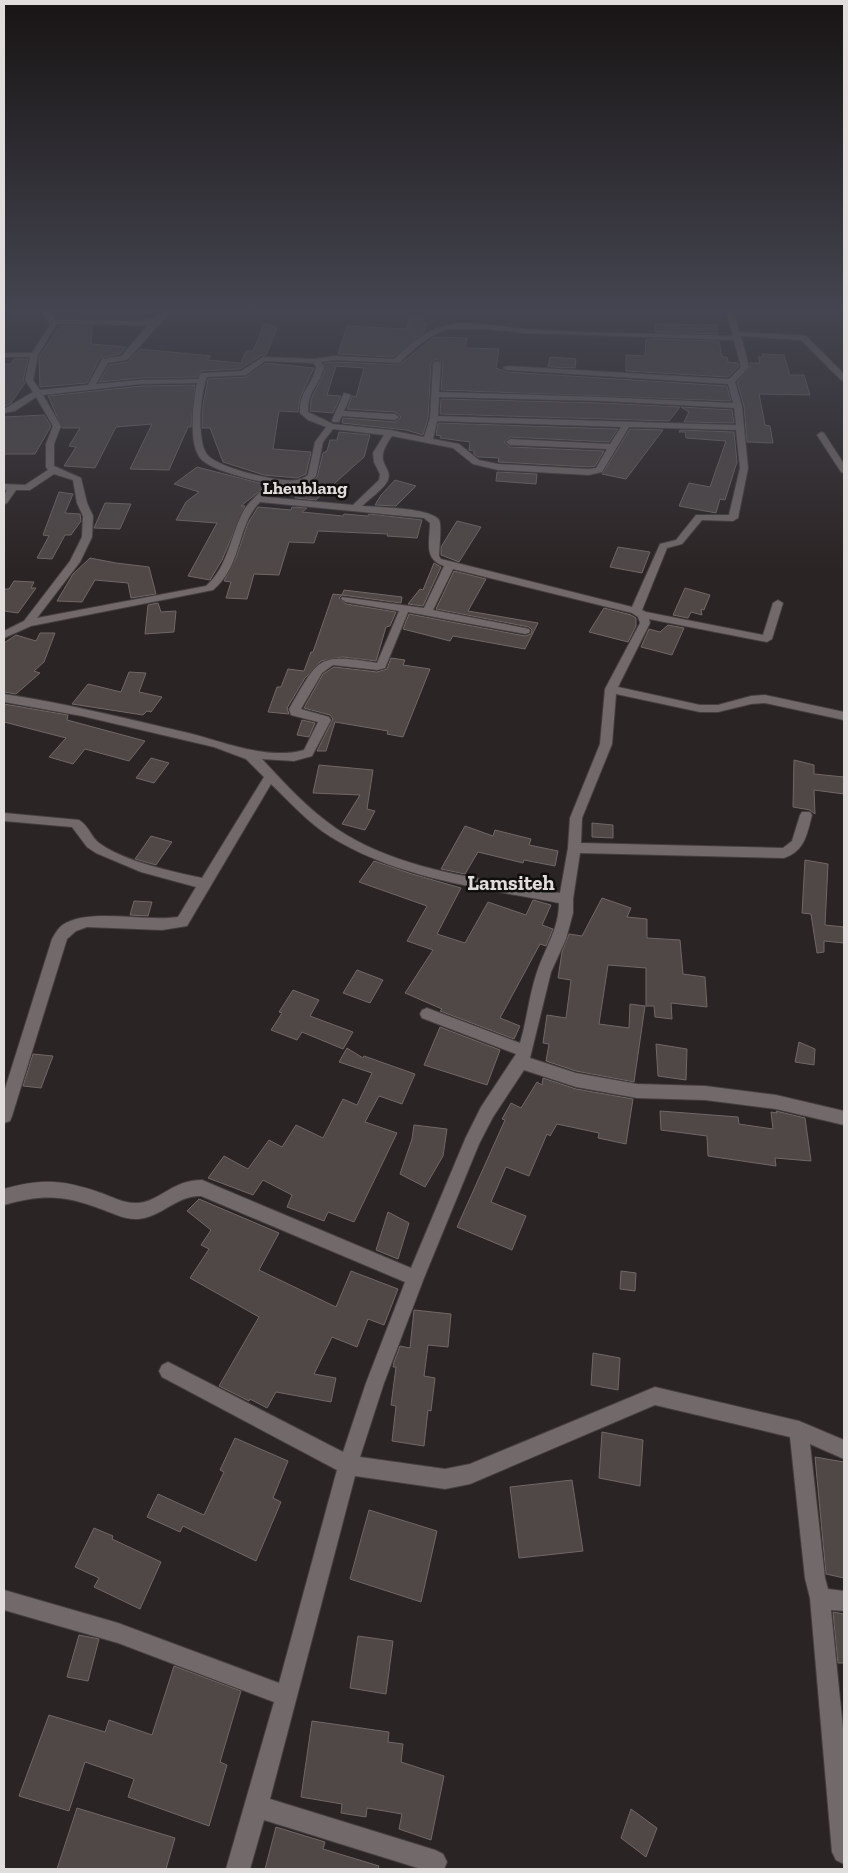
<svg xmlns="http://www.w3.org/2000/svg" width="848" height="1873" font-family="'Zilla Slab',serif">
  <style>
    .building { fill: #4f4847; stroke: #706867 }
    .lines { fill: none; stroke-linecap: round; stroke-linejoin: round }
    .minor-casing { stroke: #453f3f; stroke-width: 2 }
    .minor { fill: #726a6a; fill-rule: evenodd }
    .labels { text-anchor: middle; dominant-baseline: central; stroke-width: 5; stroke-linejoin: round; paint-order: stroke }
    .far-quarter-label { font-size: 18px; font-weight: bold; fill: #e2dddd; stroke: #110e0e }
    .quarter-label { font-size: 21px; font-weight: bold; fill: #e2dddd; stroke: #110e0e }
  </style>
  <rect width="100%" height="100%" fill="#2b2424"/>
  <!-- building -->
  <path class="building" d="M410,316H423L422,323H427L424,332L393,357L338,354L347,326L407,329Z
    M265,323L277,328L266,355H262L240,369L201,371L197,377L141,378L99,382L109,365L127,362L140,349L211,356L207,360L241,363L246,351H253Z
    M655,324L716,325L718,334L655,332Z
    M60,326H92L91,344L126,347L120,354L100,358L87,383L40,387L39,357Z
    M434,337L467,338L465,348L499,349L496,368L507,372L727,386L731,401L441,390L443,363L436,359L431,363L428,418L423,435L406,430L342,423L343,418L395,422L401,417L395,412L347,409L352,396L356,397L364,368L336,366L327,395L341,396L333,413L310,411L311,399L324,373V363L335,362L399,365Z
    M656,339L719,341L722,357H727L728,362L738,363L739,366L728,377L626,371V355L645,356L646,340Z
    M762,354L784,355L790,375H804L810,395L759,394L765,425L770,426L773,443L747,442L744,406L737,382L750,368V363H760L758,357H763Z
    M550,357L576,359L575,368L548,367Z
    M14,359H28L23,380L25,383L11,403L4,407V364H11Z
    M266,363L314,368L300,398L298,412L279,411L273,449L311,452L306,474L297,478L264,475L223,462L210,428H202L203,405L208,379L246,377Z
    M195,385L191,427H188L169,470L130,469L152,424L116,427L95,468L64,466L76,447L69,446L80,428H62L48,396L141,386Z
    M441,399L602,403L680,407L669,421L440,414Z
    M681,407L732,410L734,423L684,422L689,412Z
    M44,415L51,426L35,454H4V417Z
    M438,423L618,429L609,442L510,437L504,442L510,447L604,451L595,466L589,467L498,462L499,458L478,457L474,454V451L469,450L470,442L440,438L441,436L436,435Z
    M630,429L663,430L626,479L602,474Z
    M680,430L734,432L737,462L725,500L720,499L716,513L679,506L689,483L710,487L726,441L686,438L685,432H679Z
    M339,432L370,435L364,457L316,500L295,498L297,488L308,485L317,477L323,453L327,451L330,440H337Z
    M197,467L267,485L241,506H245L222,560L210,580L188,576L217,523L176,520L186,502L199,492L174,484Z
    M497,472L537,474L536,484L496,481Z
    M395,480L416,486L396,506L375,505L381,495Z
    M59,492L73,494L65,513L80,514L81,521L71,535H65L52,559L37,558L49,536L43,535Z
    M105,503L131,504L120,529L94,528Z
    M258,507L291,510L292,507L307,508L302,512L343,516L344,514L368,516L369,514L422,520L417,538L387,536L388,534L318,531L314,543L289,542L279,575L254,574L247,599L226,598L231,582L224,581L236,558L248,523Z
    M457,521L481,527L459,562L441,555V547Z
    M618,547L650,552L642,573L610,567Z
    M90,558L116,563L149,567L156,594L131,598L128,583L95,580L82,602L57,601L73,574Z
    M434,563L441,567L423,606L408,604L420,589L423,590Z
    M454,571L486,579L468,611L538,623L525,649L453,636L450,641L403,629L409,614L525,636L531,634L532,630L529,627L436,609Z
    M14,581L34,582L31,588H36L18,613L4,611V589H9Z
    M685,588L710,595L704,610L701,609L702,615L691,612L688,618L673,615Z
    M344,590L402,597L401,603L342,595L339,598L346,604L396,612L390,626L386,627L376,661L342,657L321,661L305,678L287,708L289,714L268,712L277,687H281L288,669L304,671L311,652H313L333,594L342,595Z
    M158,603L161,612L176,611L174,632L145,634L148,605Z
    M604,608L631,615L636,618V626L628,642L589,632Z
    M668,625L684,628L672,655L641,647L649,629L660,632Z
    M40,633H55L44,662L34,671L40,673L16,694L4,692V643L16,635L36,641Z
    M391,658L405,660L403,665L430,669L403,737L387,734L388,731L335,722L326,751H317L333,719L330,715L304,708L323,674L334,667L377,672L387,669Z
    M129,672L146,673L139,692L162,697L151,712L147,711L143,715L72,704L88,684L121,692Z
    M4,704L68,715L67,720L145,741L129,761L85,749L73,764L49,757L66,738L4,722Z
    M302,720L315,723L309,737L297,735Z
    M151,758L169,763L154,783L136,778Z
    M794,760L814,765V774L844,777V794L814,790L815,814L810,810L793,807Z
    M319,765L373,770L367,809L375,811L365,830L342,824L360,795L313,793Z
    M592,823L613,825V838L592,837Z
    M465,826L493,836L495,830L531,839L529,845L558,851L555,866L524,860L523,863L478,852L465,874L441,869Z
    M151,836L172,842L156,865L135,859Z
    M805,860L828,864L825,925L844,927V943L824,941V952L817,953L811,914L802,913Z
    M374,861L412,874L461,888L437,934L465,943L488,902L526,915L533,900L551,905L542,925L553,929L546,946L540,944L500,1018L520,1026L514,1039L440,1011L442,1009L405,993L433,950L407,941L427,906L359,882Z
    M602,898L631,908L627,917L647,919V938L680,940L683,974L705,977L707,1007L671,1003L672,1019L655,1017L654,1006H646V968L608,965L599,1024L629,1028L630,1004L645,1006L634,1082L576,1071L546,1061L549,1044L543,1043L547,1015L566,1018L571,980L558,978L562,952L569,934L582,936Z
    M134,901L152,902L148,916L130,915Z
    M357,970L383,980L370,1003L343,993Z
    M293,990L319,1000L310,1016L353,1032L343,1049L302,1032L297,1040L271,1030L282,1013L279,1012Z
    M440,1027L500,1050L487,1085L424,1065Z
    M799,1042L815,1049L814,1065L795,1062Z
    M656,1044L687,1049L686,1080L658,1076Z
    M347,1048L363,1058L364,1056L415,1074L402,1104L379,1096L365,1122L397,1133L354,1222L328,1212L324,1221L287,1207L292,1195L263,1180L253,1195L208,1178L224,1156L248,1169L269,1140L282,1147L296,1125L323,1138L343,1099L357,1105L372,1073L339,1062Z
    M33,1054L53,1056L41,1088L23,1086Z
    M543,1078L576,1089L633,1099L626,1144L598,1138L599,1133L557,1124L550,1136L547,1134L529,1176L506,1167L491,1202L526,1216L512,1250L457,1227L505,1120L502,1119L511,1103L521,1108L537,1082L542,1085Z
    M660,1111L738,1117L739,1124L773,1129L771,1112L777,1113L776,1111L805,1118L811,1161L775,1158L776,1166L708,1156L707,1136L661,1130Z
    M414,1125L447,1129L443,1156L425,1187L400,1174L412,1139Z
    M199,1199L279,1233L259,1270L336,1307L351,1271L398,1289L384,1325L368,1319L357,1347L332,1337L314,1374L336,1378L331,1402L276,1392L267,1408L250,1399L249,1401L219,1386L259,1317L190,1278L209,1249L201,1245L211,1230L187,1211Z
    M388,1212L409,1223L398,1259L376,1250Z
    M621,1271L636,1273L635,1291L620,1289Z
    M414,1310L451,1314L448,1347L428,1345L424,1376L435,1378L431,1411L428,1410L424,1446L392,1441L396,1406L391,1405L396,1367H393L394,1362L400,1346L410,1348Z
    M593,1353L620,1358L618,1390L591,1385Z
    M602,1432L643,1440L640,1486L599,1478Z
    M235,1438L288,1461L273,1498L281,1502L256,1561L183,1526L180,1532L147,1517L158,1494L204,1515L224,1472L220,1470Z
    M815,1457L844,1462V1578L826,1574Z
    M572,1480L583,1551L519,1558L510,1487Z
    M369,1510L437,1531L421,1602L350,1579Z
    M94,1528L113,1536L112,1539L161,1562L140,1609L94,1587L99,1578L75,1567Z
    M833,1612L844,1614V1663H838Z
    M79,1635L99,1639L88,1681L67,1677Z
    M358,1636L393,1641L386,1694L350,1688Z
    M174,1666L241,1691L220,1762L227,1765L209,1826L128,1797L134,1779L85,1762L69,1811L19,1796L49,1715L105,1732L109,1720L152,1735Z
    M312,1721L389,1732L388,1742L403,1744L401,1762L444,1776L431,1840L399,1829L402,1814L367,1808L366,1817L341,1813L342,1804L301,1797Z
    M77,1808L175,1838L166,1869H57Z
    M631,1809L657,1828L646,1857L621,1838Z
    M276,1827L325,1842L323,1849L379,1866L378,1869H265Z"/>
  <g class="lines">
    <!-- minor casing -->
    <g class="minor-casing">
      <path id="minor" d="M41,311H49L55,320L143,321L154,319L163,311H171L130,357L126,360L108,363L96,384L141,380L198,379L201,373H204L241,371L263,357L315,359L334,356L394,359C409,345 424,331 444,326C466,320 501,327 524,329C593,334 663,333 733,336L726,311H734L739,332L806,336L844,374V380H841L801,340L741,336L749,367L735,382L742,406L748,468L738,518L733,521L702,520L682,544L667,548L642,610L646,612L763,635L773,603L778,600L783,603L772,639L767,642L649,619L650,623L618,687L700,705H718L751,696L765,695L844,712V720L765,703L751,704L718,712H700L616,694L612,744L582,818L581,843L783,848L792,841L800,815L802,812H810L812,815C807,834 805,851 784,858L580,853L573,899V913L566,939L551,972L530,1058L576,1073L637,1084L705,1086L776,1095L844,1111V1125L776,1109L705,1100L637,1098L576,1087L524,1070L493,1117L479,1144L424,1278L384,1383L360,1457L445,1469L470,1464L655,1387L799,1421L844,1440V1459L810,1444L825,1578L828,1589L844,1591V1611L831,1610L844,1738V1864L836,1860L832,1852L810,1598L805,1578L790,1437L655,1405L470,1484L445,1489L355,1476L270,1799L435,1850L443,1854L447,1862L444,1869H421L264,1820L250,1869H226L274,1702L118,1643L4,1610V1590L118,1623L279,1683L337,1470L162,1377L159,1371L162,1365L168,1362L174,1365L343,1452L366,1383L405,1282L201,1196C177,1195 162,1217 138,1219C125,1220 113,1213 101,1209C64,1195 42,1194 4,1205V1189C42,1178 64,1180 101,1193C113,1197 125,1204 138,1203C161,1201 172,1180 202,1180L411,1268L466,1137L481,1107L516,1054L422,1018L420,1014L422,1010L427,1008L520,1043C527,1020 529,995 537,972C545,948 559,929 559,903C482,888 399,879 331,837C308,823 290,802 271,784L187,926L162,930L87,927L76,931L67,939L12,1116L10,1121L4,1123V1092L52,939C56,932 60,925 68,922C96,909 145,922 178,917L196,887L141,872L96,853L87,847L72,827L4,821V813L79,820C89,826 91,837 99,843C123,861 173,872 202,878L264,777L246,759L214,747L82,716L4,702V694C64,703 124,718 184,732C220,740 266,761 304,750L318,722L291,715L289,709C319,658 316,653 377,663L399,611L346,602L341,599L342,597L424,608L444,566C423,559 430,542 430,523L424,518L260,502C236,526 243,565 213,590L31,626L4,638V631L24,621L70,561L82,537L83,516L77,503L73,480L54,474L30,490H16L7,503L4,504V495L7,490H4V484L25,485L48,470L46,467V444L53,426L36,397L15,411L4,413V409L33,392L25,380L30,357H4V353H32L49,326V322ZM57,324L143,325L149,324L124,353L121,356L102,359L88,385L40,390L33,380L38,355ZM448,329H488L524,333L734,340L741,367L729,379L507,366L503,368L507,370L728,384L733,403L602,397L439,392L441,363L437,361L433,363L430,418L424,437L390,430L333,424L308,412C307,391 321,384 324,366L321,362L334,360L399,363C414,349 428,335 448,329ZM265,361L313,363L316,366C313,386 299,390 300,413L308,420L326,427L315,442L308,475C305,477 301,479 297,480C281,483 215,468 206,453C197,438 200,394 207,377L246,375ZM197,383C193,401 188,445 201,459C214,473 277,487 296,486C304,485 311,482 316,476L323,442L333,429L384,435L373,453L374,462L380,474L379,480L353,505L266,497L269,493L267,491H261C254,498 247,504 243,512C230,537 228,567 206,586L37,618L80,562L92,537L93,516L87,503L81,478L54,466V444L61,426L43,395L141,384ZM439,397L602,401L734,408L736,425L438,416ZM437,421L621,427L610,444L510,439L506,442L510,445L607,449L596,468L589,469L498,464L479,460L459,444L433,439ZM629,427L736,430L740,468L729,515H696L676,540L660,544L632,607L441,559L439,556C439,548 442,526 439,520C432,508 377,507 362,506C369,499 384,489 388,480C393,465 371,465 392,436L453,448L473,464L498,470L589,475L602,472ZM453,569L632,613L638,617L640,623L605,689L600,744L570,818L568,848L560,893C487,879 401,872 337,829C309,810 285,784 262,759L294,761L312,756L331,720L329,717L301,709L322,673L333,665L377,670L385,668L408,612L525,634L529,633L530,631L529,629L525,628L433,610Z
        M344,393L351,395L344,411L395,414L399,417L395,420L342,416L339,422H333L332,420Z
        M821,432L824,433L844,464V473L841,472L817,435Z"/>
    </g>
    <!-- minor -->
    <use href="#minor" class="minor"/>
  </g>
  <!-- sky -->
  <linearGradient id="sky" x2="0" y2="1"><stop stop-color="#181414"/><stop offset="0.54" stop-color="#444550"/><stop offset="1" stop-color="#444550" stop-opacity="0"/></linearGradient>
  <rect width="848" height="573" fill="url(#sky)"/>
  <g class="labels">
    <!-- far-quarter labels -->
    <g class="far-quarter-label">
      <text x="305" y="488">Lheublang</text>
    </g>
    <!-- quarter labels -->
    <g class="quarter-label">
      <text x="511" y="882">Lamsiteh</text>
    </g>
  </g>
  <!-- border -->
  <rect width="848" height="1873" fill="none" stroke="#e2dddd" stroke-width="10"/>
</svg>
